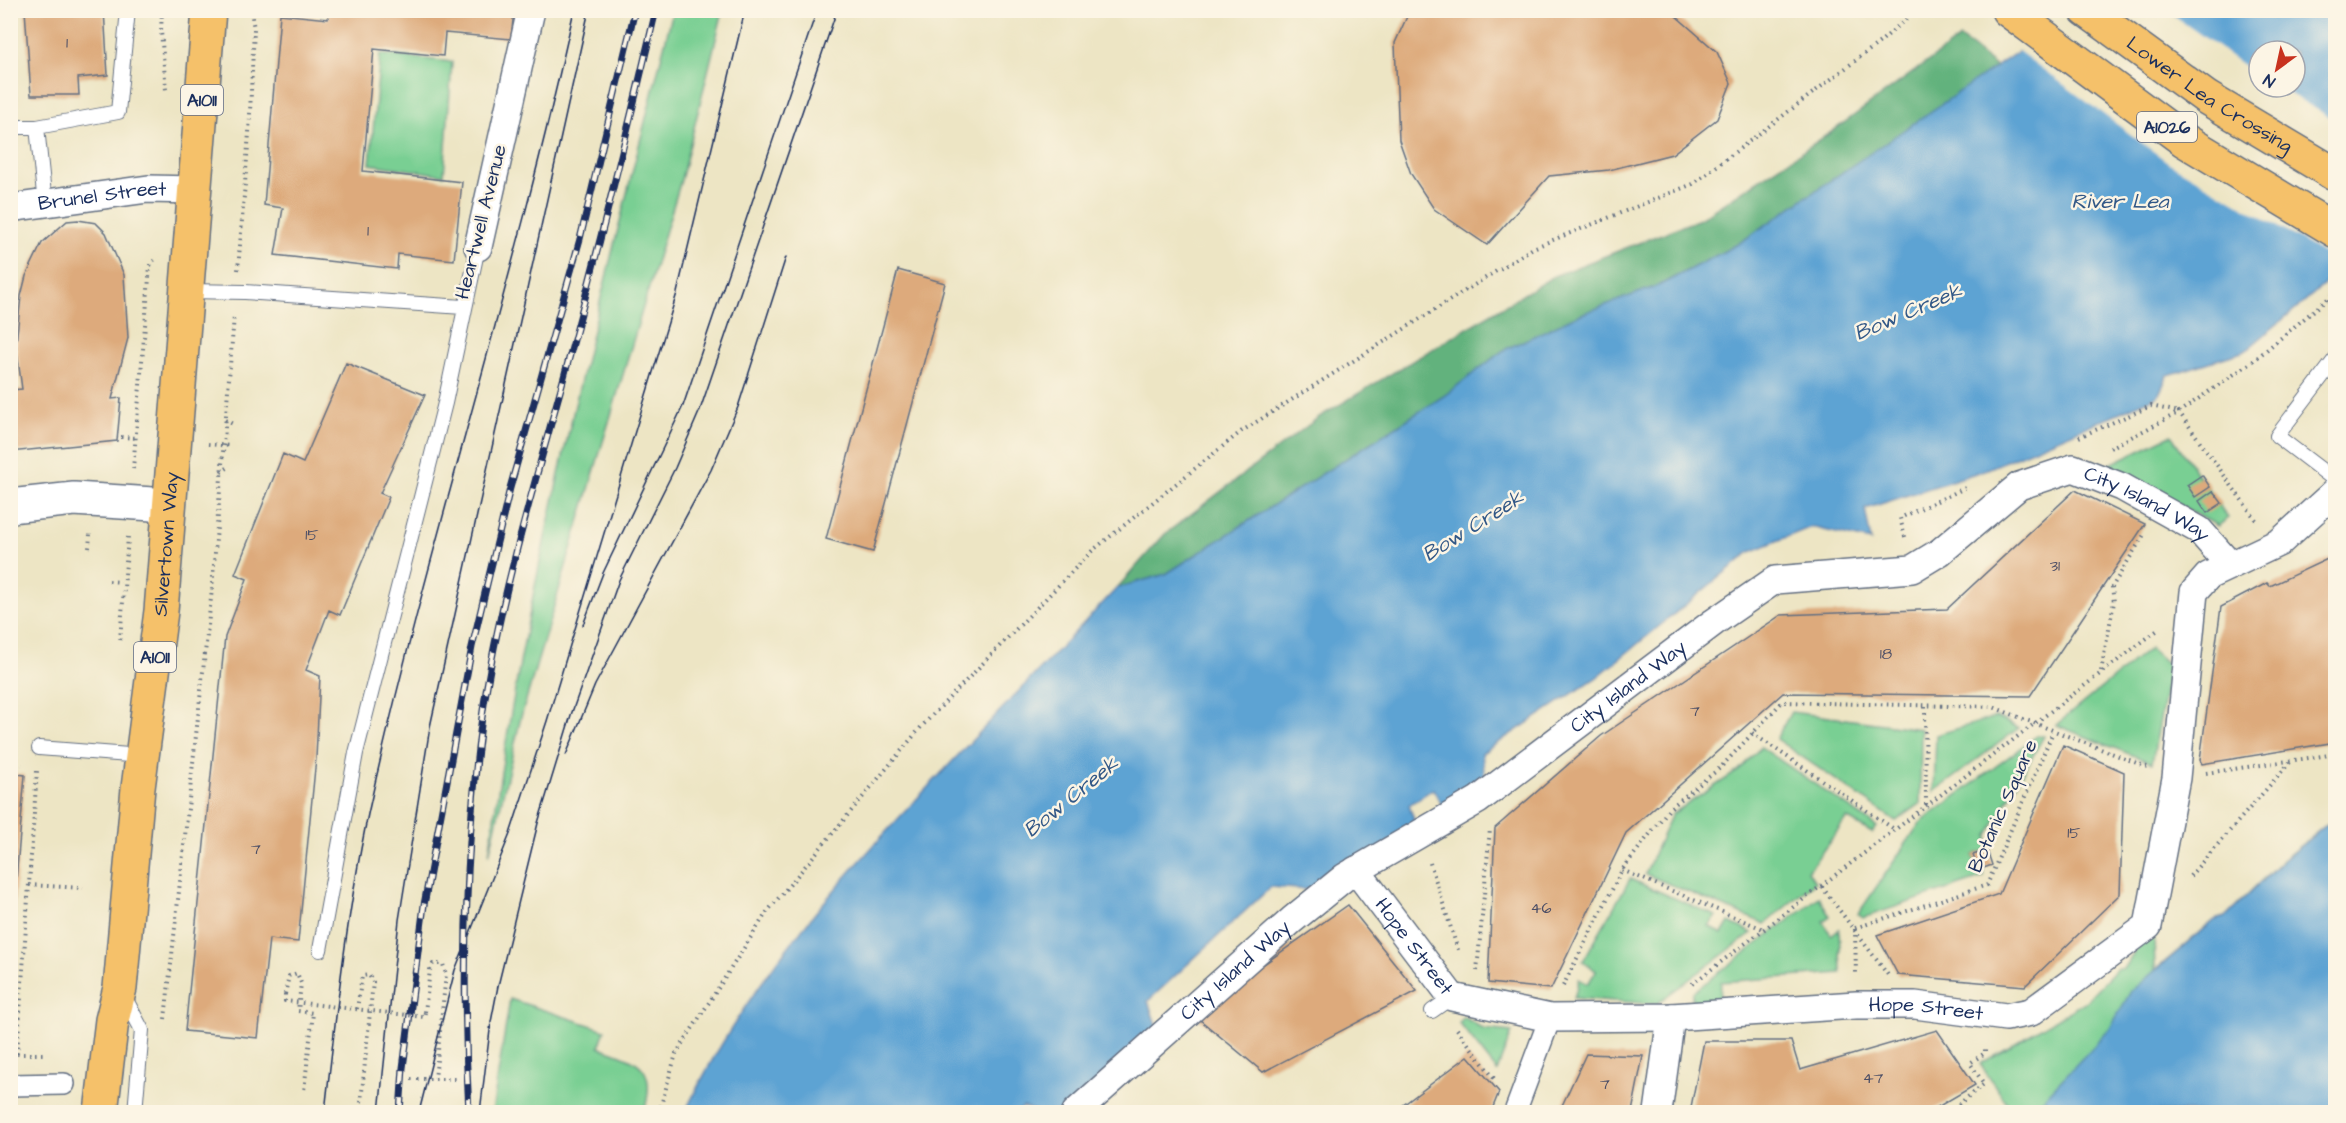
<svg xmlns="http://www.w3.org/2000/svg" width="2346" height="1123" font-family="'Architects Daughter',sans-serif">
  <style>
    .green { fill: #79cf93; stroke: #4a7f78; stroke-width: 1.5 }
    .forest { fill: #62b27d; stroke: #3e706e; stroke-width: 1.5 }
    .water { fill: #5da3d3; stroke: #3c6998; stroke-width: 1.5; fill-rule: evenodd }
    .pier { fill: #ede5c4 }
    .building { fill: #ddaa7c }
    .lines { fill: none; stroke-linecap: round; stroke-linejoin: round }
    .service-casing { stroke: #646f82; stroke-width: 16 }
    .pedestrian-casing { stroke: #646f82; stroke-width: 24 }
    .minor-casing { stroke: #646f82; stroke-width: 30 }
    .tertiary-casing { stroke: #646f82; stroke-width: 36 }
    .primary-casing { stroke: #646f82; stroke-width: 36 }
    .trunk-casing { stroke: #646f82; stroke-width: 36 }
    .path { stroke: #646f82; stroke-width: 4; stroke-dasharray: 1.5 4.5; stroke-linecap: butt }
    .service { stroke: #fff; stroke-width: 14 }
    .pedestrian { stroke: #fff; stroke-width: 21 }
    .minor { stroke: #fff; stroke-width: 27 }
    .tertiary { stroke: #fff; stroke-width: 33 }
    .primary { stroke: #f5c16b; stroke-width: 33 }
    .trunk { stroke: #f5c16b; stroke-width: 33 }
    .tram { stroke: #1b2f5e; stroke-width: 1.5 }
    .rail-casing { stroke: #1b2f5e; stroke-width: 7 }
    .rail { stroke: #fcf5e5; stroke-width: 4.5; stroke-dasharray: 14; stroke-linecap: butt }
    .path-bridge { stroke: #646f82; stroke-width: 4; stroke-dasharray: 1.5 4.5; stroke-linecap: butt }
    .labels { text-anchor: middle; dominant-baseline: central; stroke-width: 5; stroke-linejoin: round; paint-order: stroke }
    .number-label { font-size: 16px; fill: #4c4e66 }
    .shield { fill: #fcf5e5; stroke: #5e6a86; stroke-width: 1.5 }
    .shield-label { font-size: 18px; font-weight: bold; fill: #1b2f5e }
    .street-label { font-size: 20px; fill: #1b2f5e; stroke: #fcf5e5 }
    .water-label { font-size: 21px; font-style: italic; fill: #325887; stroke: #fcf5e5 }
  </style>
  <rect width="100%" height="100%" fill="#fcf5e5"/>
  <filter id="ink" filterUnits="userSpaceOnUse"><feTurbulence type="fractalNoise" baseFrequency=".0167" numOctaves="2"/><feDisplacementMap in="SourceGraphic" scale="12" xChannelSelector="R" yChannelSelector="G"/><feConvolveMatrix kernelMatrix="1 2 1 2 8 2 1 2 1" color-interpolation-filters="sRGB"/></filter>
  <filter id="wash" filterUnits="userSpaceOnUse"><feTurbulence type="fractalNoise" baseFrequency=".008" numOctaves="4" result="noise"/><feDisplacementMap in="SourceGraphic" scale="24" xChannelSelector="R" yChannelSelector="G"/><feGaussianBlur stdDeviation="1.35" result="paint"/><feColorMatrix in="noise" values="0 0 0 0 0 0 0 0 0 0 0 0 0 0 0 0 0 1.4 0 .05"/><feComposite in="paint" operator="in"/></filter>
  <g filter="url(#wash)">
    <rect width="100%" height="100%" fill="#ede5c4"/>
    <!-- green -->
    <path class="green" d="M673,11H723L681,180L521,717L489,855C527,569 603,290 673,11Z
      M380,54L452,62L444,175L370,164Z
      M2171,435L2228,518L2218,526L2162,496L2098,470Z
      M2150,648L2170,666L2152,763L2056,725Z
      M1791,712L1921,729L1920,804L1896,821L1776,739Z
      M1996,717L2019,728L1934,792L1936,735Z
      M2038,735L2044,736L1988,835L1987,850L1973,855L1978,870L1984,868V877L1863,918L1858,914L1920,823Z
      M1761,747L1877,827L1872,833L1847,818L1808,871L1815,882L1765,924L1645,874L1672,814L1738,771Z
      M2335,818L2104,1112H2013L1980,1064L2085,1002L2117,969H2123L2144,937L2154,936L2155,970L2215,920L2225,917L2282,860Z
      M1630,879L1716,916L1709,926L1722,934L1729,922L1752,933L1656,1004L1574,998L1579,979L1588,984L1596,971L1583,961Z
      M1819,897L1830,916L1823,921L1831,935L1839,929L1841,973L1721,982L1720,999L1692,1002V993Z
      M510,999L605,1030L599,1047C638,1061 658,1065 644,1112H492Z
      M1464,1017L1483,1029L1512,1032L1497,1071L1459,1023Z"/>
    <!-- forest -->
    <path class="forest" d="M1960,38L1997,67L1738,244L1660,285L1504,350L1444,396L1166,574L1117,588L1165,534L1319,417L1554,276L1700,219L1830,133Z"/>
    <!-- water -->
    <path class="water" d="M2077,11H2335V271L2324,285L2245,351L2168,375L2158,396L1985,470L1865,509L1871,541L1811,527L1750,552L1596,678L1482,753L1485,782L1444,809L1433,789L1409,805L1416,826L1312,890L1271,887L1148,1001L1157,1028L1062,1112H1038L1023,1107L1019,1112H685C748,980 847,871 948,766C1004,706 1061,647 1117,588L1166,574L1444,396L1504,350L1576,316L1660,285L1738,244ZM2259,51H2295V87H2259Z
      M2335,818V1112H2031L2109,1030L2131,991L2215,920L2225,917L2281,862Z"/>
    <!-- pier -->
    <path class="pier" d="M2072,10L2167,11L2259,76V87H2278L2335,120V260L2169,163L2017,50Z"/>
    <g id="blocks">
      <!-- building -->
      <path class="building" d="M25,10H104L108,75L78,78L79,95H31Z
        M329,10H514L511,39L445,33L443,56L374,49L363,171L462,182L454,260L398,254L397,269L275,255L283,208L264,205L280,14L328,19Z
        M1410,10H1669L1717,52L1731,83L1717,119L1672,154L1609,170L1549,176L1487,245L1434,209L1411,174L1399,140L1395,43Z
        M78,220L96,223L106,233L124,275L128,338L112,399L121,398L117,441L10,452V390L22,389L16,344L21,296L26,276L42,243L67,221Z
        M898,270L945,283L873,552L826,539Z
        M346,363L425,395L380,493L389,497L340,615L329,610L306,670L320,676L316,758L298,942L269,939L258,1038L185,1031L225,637L247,579L235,574L283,454L303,463Z
        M2202,475L2210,487L2195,497L2187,485Z
        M2075,490L2145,524L2030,696L1783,693L1626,833L1551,989L1488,983L1495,828L1601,736L1781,615L1947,609Z
        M2213,491L2222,503L2207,513L2199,501Z
        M2336,555V742L2202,764L2200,760L2221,607L2267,583L2270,586Z
        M2063,745L2124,772L2120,894L2025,986L1898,975L1877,935L1999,894Z
        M10,773L25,775L12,927H10Z
        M1987,850L1992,865L1978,870L1973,855Z
        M1348,905L1417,991L1263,1072L1193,1014Z
        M1937,1030L1975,1085L1929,1112H1690L1704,1041H1791L1800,1070Z
        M1586,1054L1643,1056L1632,1112H1559Z
        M1468,1056L1499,1092L1491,1112H1394Z"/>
    </g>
  </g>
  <g filter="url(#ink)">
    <use href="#blocks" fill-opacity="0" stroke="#646f82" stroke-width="1.5"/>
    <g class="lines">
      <!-- service casing -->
      <g class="service-casing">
        <path id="service" d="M10,127H37L45,204
          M37,127L118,112L128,10
          M187,291L245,292L463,307
          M2336,358L2277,436L2336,481
          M39,748L142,756
          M320,950L356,753L445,403L478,247
          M124,996L142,1030L135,1112
          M1432,1011L1452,997"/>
      </g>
      <!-- pedestrian casing -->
      <g class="pedestrian-casing">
        <path id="pedestrian" d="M10,1085L64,1084
          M1515,1112L1550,1018"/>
      </g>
      <!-- minor casing -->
      <g class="minor-casing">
        <g id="minor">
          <path id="s1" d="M10,208L148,189L195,190"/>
          <path d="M478,247L531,10"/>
          <path id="s2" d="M1356,870L1452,997L1550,1018L1671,1017L1856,1005H1915L2006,1017L2031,1012L2148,926L2176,778L2194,592L2208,576L2280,542L2336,491"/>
          <path id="s3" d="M1076,1112L1292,920L1345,877L1478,800L1714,622L1775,580L1912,569L1940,552L2019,486L2073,468L2122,487L2199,530L2229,564"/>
          <path d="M1658,1112L1671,1017"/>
        </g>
      </g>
      <!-- tertiary casing -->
      <g class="tertiary-casing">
        <path id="tertiary" d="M10,506L74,499L169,505"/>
      </g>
      <!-- primary casing -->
      <g class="primary-casing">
        <g id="primary">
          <path id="s4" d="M101,1112L112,1020L120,988L138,788L161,611L209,10"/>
        </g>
      </g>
      <!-- trunk casing -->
      <g class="trunk-casing">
        <g id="trunk">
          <path d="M2008,10L2184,140L2336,231"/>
          <path id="s5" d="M2086,10L2207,98L2336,175"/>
        </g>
      </g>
      <!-- path -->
      <path class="path" d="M162,10L161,31L166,90
        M238,270L249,133L254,29L251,10
        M225,420L233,424
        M121,437L138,438
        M2079,437L2151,406L2179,412
        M208,444L231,446
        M2110,448L2178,413
        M133,469L150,266L154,260
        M221,472L229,467
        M2256,520L2179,412L2252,362L2336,292
        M1905,537L1900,518L1965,488
        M89,548L90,534
        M109,581L121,582
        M120,640L128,537
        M2101,671L2114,602L2112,587L2145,533
        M1925,707L1926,805
        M1752,733L1894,829
        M10,764L22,765
        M2206,773L2336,754
        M1430,863L1458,950
        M1622,870L1763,929
        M2190,876L2292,760
        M29,885L83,888
        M1822,887L1888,975
        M1855,928L1987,885L2053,732
        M1855,929L1856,976
        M1477,971L1490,829
        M1692,984L2159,629
        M1563,986L1622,870L1670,808L1720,768L1782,702L1993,707L2147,767
        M285,994L289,976L297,973L301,983L298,1011L313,1013L304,1091
        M357,1009L362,976L369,975L373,982L360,1112
        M425,1012L430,970L433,964H443L446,974L435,1079
        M165,1019L212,589L234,316
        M1457,1029L1496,1081
        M17,1054L37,771
        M17,1054H46
        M411,1079H458
        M199,1104V1112
        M659,1112L676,1054L767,912L922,726L1092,551L1242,431L1533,248L1693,184L1880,42L1916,10
        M1949,1112L1984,1084L1970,1063L1985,1053V1045"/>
      <!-- service -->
      <use href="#service" class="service"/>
      <!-- pedestrian -->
      <use href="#pedestrian" class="pedestrian"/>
      <!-- minor -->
      <use href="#minor" class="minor"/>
      <!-- tertiary -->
      <use href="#tertiary" class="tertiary"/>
      <!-- primary -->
      <use href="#primary" class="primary"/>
      <!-- trunk -->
      <use href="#trunk" class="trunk"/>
      <!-- tram -->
      <path class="tram" d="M583,625L603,573L683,406L817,10
        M566,755L595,685L711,470L738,407L786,257
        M325,1112C336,1013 347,913 368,814C428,544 515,281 574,10
        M379,1112L399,920L430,727L589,10
        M419,1112L455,970L510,834L547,721L677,293L745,10
        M480,1112L491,1022L498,986L538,823L571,715L619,580L675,468L700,410L837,10"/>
      <!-- rail casing -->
      <g class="rail-casing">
        <path id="rail" d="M400,1112L403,1068L424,905L472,647L510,488L580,239L635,10
          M469,1112C462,992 465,861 479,740C494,617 531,497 564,377C597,256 627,133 656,10"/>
      </g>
      <!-- rail -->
      <use href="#rail" class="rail"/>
      <!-- path-bridge -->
      <path class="path-bridge" d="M285,994V1001L424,1017L425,1012"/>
    </g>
  </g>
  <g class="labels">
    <!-- number labels -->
    <g class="number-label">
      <text x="67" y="43">1</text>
      <text x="368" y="231">1</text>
      <text x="312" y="535">15</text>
      <text x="2055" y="566">31</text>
      <text x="1886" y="654">18</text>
      <text x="1695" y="711">7</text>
      <text x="2074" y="833">15</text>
      <text x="256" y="849">7</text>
      <text x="1541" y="908">46</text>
      <text x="1873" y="1078">47</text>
      <text x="1605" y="1084">7</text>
    </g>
    <!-- shield labels -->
    <g class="shield">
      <rect x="181" y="85" width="42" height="30" rx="4.5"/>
      <rect x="2137" y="112" width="60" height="30" rx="4.5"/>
      <rect x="134" y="642" width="42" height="30" rx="4.5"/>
    </g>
    <g class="shield-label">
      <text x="202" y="100">A1011</text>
      <text x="2167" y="127">A1026</text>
      <text x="155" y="657">A1011</text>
    </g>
    <!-- street labels -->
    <g class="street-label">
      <text stroke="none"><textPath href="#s5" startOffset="150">Lower Lea Crossing</textPath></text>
      <text stroke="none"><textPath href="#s1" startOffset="93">Brunel Street</textPath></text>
      <text transform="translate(481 222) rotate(-76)">Heartwell Avenue</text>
      <text stroke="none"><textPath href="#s3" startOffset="1293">City Island Way</textPath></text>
      <text stroke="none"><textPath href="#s4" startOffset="572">Silvertown Way</textPath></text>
      <text stroke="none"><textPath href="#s3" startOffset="699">City Island Way</textPath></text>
      <text transform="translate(2003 806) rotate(-66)">Botanic Square</text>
      <text stroke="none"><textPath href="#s2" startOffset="96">Hope Street</textPath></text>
      <text stroke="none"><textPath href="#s3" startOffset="213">City Island Way</textPath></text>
      <text stroke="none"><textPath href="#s2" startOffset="636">Hope Street</textPath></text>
    </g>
    <!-- water labels -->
    <g class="water-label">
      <text x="2120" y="201">River Lea</text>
      <text transform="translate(1908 312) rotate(-23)">Bow Creek</text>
      <text transform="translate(1473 526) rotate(-32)">Bow Creek</text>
      <text transform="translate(1071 797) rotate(-39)">Bow Creek</text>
    </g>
  </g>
  <!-- margin -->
  <rect width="2346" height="1123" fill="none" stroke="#fcf5e5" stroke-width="36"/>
  <!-- north arrow -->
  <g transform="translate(2277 69) rotate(213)"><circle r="28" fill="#fcf5e5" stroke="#a2a6af" stroke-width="1.5"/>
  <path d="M0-4.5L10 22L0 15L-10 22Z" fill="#c8321e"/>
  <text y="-9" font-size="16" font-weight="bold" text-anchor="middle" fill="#1b2f5e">N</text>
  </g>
</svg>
